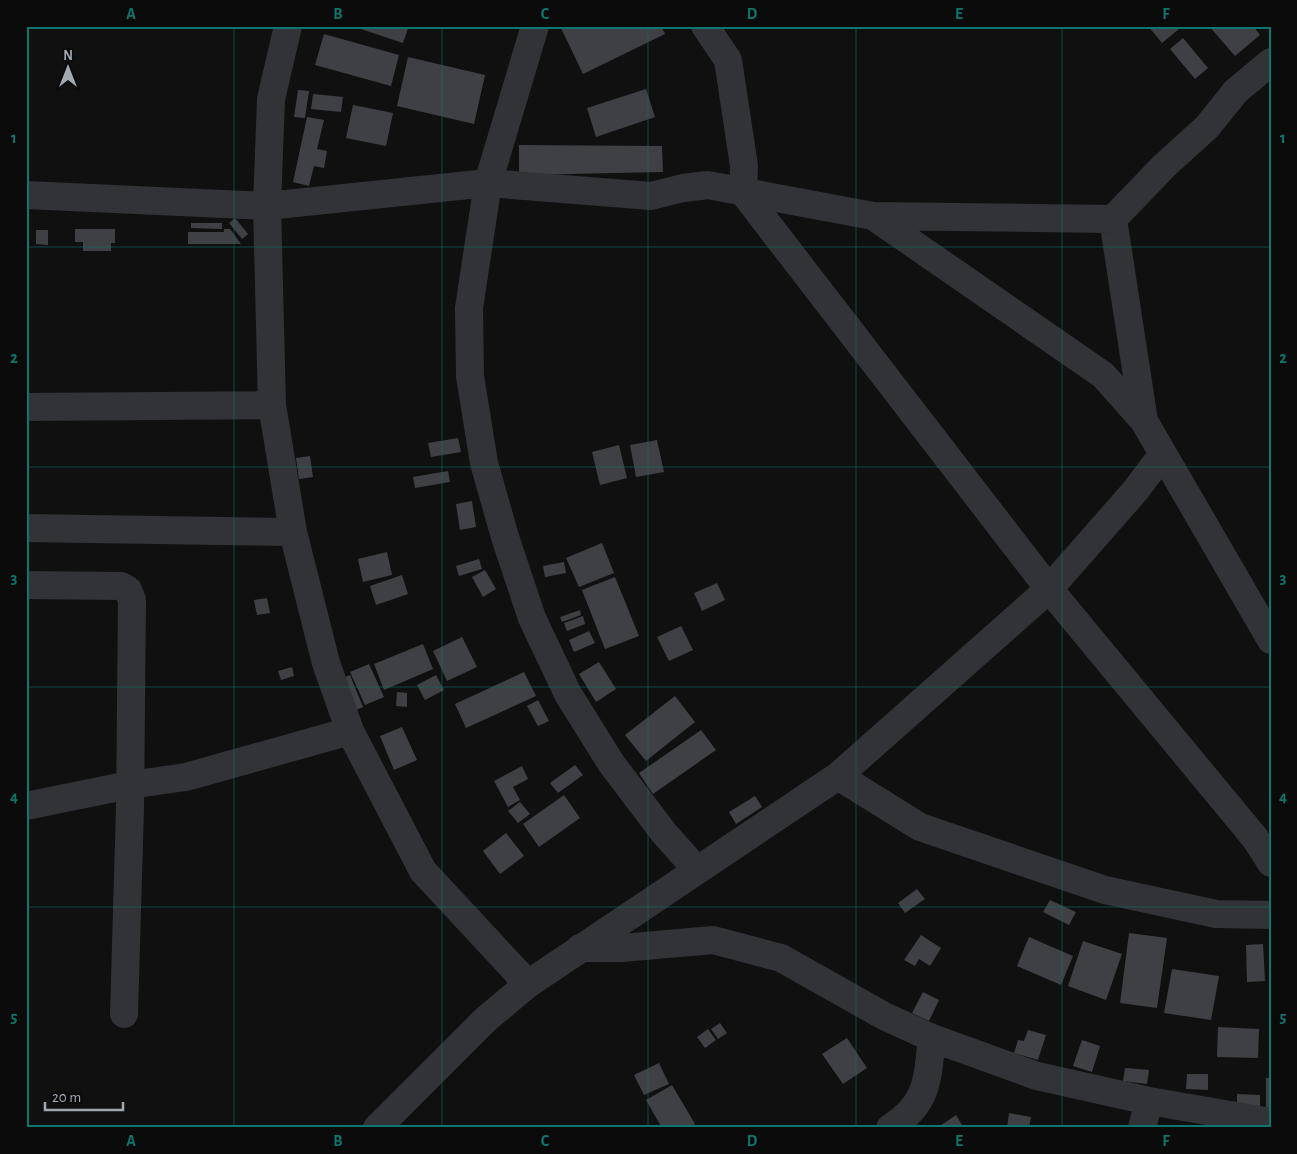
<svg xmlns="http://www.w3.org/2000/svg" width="1297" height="1154" font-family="'Alegreya Sans',sans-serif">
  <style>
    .building { fill: #3f4044 }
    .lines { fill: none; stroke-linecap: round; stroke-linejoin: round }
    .minor { stroke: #313336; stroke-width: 28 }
    .grid { fill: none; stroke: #0f766e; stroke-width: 1; stroke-opacity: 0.55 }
    .neatline { fill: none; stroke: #0f766e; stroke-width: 2 }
    .grid-label { font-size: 16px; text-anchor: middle; font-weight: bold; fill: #0f766e }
  </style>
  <rect width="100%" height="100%" fill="#101011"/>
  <!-- building -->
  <path class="building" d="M352,26H409L403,43Z
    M560,26H661L665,34L583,74Z
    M1148,26H1177L1179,29L1162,43Z
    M1209,26H1253L1260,35L1235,56Z
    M324,34L399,55L391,86L315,65Z
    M1183,38L1208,68L1195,79L1170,49Z
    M408,57L485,75L474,124L397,106Z
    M646,89L655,117L596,137L587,108Z
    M298,90L309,91L305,118L294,117Z
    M313,94L343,97L341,112L311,109Z
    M353,105L393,113L386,146L346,138Z
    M307,117L324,120L317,149L327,151L324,168L314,166L309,186L293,182Z
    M519,145L662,146L663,172L519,175Z
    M235,218L248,234L242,239L229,223Z
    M191,223H222V229L191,228Z
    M26,229H28V258H26Z
    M75,229H115V243H111V251H83V242H75Z
    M224,229H230L241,244H188V232H224Z
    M36,230H48V245L36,244Z
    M458,438L461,452L431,457L428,443Z
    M657,440L664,472L636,477L630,445Z
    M619,445L627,478L600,485L592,452Z
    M310,456L313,477L299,479L296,458Z
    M448,471L450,482L415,488L413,477Z
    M472,501L476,527L460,530L456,504Z
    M602,543L614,573L579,587L566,558Z
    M387,552L392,575L363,582L358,559Z
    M479,559L482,569L459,576L456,566Z
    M564,562L566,573L545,577L543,566Z
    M485,570L496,589L483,597L472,577Z
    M402,575L408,594L376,605L370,586Z
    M615,577L639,636L605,649L582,590Z
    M717,583L725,600L702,611L694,593Z
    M267,598L270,613L257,615L254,600Z
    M580,610L581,615L562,622L560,617Z
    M583,616L585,624L567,631L564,623Z
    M681,626L693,650L669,661L657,637Z
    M589,631L595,643L574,652L569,640Z
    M462,637L477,667L447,681L433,651Z
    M423,644L433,669L384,690L374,664Z
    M599,662L616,689L596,702L579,674Z
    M369,664L384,697L365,705L350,672Z
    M292,667L294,676L281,680L278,671Z
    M524,672L536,696L466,728L455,704Z
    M350,675L363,707L356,710L342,678Z
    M436,675L444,690L425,700L417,685Z
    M397,692L407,693V707L396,706Z
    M675,696L695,722L646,761L625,735Z
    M538,700L549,721L538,726L527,706Z
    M402,727L417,760L394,770L380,736Z
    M701,730L716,750L653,794L639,773Z
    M575,765L583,775L558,793L550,783Z
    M522,766L528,779L513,787L520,800L508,807L494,781Z
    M564,795L580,818L539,847L523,824Z
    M755,796L762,807L736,824L729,812Z
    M520,802L530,814L518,823L508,811Z
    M506,833L524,856L500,874L483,851Z
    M917,889L925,899L905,913L898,903Z
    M1050,900L1076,912L1069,925L1043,912Z
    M1129,933L1167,938L1157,1008L1120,1003Z
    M921,935L941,948L930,966L919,959L915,966L904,960Z
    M1029,937L1073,956L1061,985L1017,966Z
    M1083,941L1122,954L1106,1000L1068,986Z
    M1263,944L1265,981L1247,982L1246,945Z
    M1172,969L1219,976L1211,1020L1164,1013Z
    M923,992L939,1000L929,1021L912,1013Z
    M720,1023L727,1033L718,1039L711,1029Z
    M1218,1027L1259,1029L1258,1058L1217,1057Z
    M708,1029L716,1040L705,1048L697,1037Z
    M1028,1030L1046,1035L1038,1060L1014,1053L1018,1040L1024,1041Z
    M847,1038L867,1068L843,1084L822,1054Z
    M1082,1040L1100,1046L1092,1072L1073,1066Z
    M659,1063L669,1084L644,1095L634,1075Z
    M1125,1068L1149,1070L1147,1084L1123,1081Z
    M1187,1074H1208V1090L1186,1089Z
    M1266,1078H1271V1109H1266Z
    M672,1085L695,1124L689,1128H662L646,1100Z
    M1237,1094L1260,1095V1110H1237Z
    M1009,1113L1031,1117L1029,1128H1007Z
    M956,1115L964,1128H937Z"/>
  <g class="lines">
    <!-- minor -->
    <path class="minor" d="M288,26L271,99L267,206L272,405L293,532L326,663L350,731L423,871L528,984
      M535,26L488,183L469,308L470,376L484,463L505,537L532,618L568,694L611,763L664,833L697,870
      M705,26L728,60L744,166L743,192L1049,589L1255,838L1271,863
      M26,195L267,206L488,183L651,196L683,188L708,185L873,216L1113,219L1164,166L1207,127L1236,91L1271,62
      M873,216L1103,375L1144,421L1271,640
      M1113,219L1144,421
      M26,407L272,405
      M26,528L293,532
      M26,585L121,586L128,590L132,600L130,808L124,1014
      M838,776L1049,589L1135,491L1163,454
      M26,806L129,785L186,777L350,731
      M580,948H622L713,940L781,958L884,1016L932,1038L1037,1076L1149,1101L1271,1122
      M377,1128L485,1020L528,984L838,776L920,827L1105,890L1216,914L1271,915
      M890,1128C929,1103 927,1080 932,1038
      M1142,1128L1149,1101"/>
  </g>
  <!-- grid -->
  <path class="grid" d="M234,26V1128M442,26V1128M648,26V1128M856,26V1128M1062,26V1128M26,247H1271M26,467H1271M26,687H1271M26,907H1271"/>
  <!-- border -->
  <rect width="1297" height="1154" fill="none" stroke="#0b0b0c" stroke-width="55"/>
  <!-- north arrow -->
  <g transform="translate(68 68)" stroke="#0b0b0c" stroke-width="4" paint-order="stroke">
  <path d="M0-4L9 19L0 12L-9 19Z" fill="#a2a9b1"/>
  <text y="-8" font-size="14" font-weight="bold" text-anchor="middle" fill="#a2a9b1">N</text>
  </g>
  <!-- scale -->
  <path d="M45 1102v8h78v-8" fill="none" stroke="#a2a9b1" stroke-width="2.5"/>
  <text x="52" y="1102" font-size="15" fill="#a2a9b1" stroke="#0b0b0c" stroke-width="4" paint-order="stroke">20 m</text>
  <rect x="28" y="28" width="1242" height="1098" class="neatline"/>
  <g class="grid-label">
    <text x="131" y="19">A</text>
    <text x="338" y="19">B</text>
    <text x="545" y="19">C</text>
    <text x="752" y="19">D</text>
    <text x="959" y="19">E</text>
    <text x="1166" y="19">F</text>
    <text x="14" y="143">1</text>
    <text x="1283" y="143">1</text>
    <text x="14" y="363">2</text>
    <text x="1283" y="363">2</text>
    <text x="14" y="583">3</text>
    <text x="1283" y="583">3</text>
    <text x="14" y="802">4</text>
    <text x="1283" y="802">4</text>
    <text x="14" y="1022">5</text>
    <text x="1283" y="1022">5</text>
    <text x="131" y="1146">A</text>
    <text x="338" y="1146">B</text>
    <text x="545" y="1146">C</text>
    <text x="752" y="1146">D</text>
    <text x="959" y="1146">E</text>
    <text x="1166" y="1146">F</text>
  </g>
</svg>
